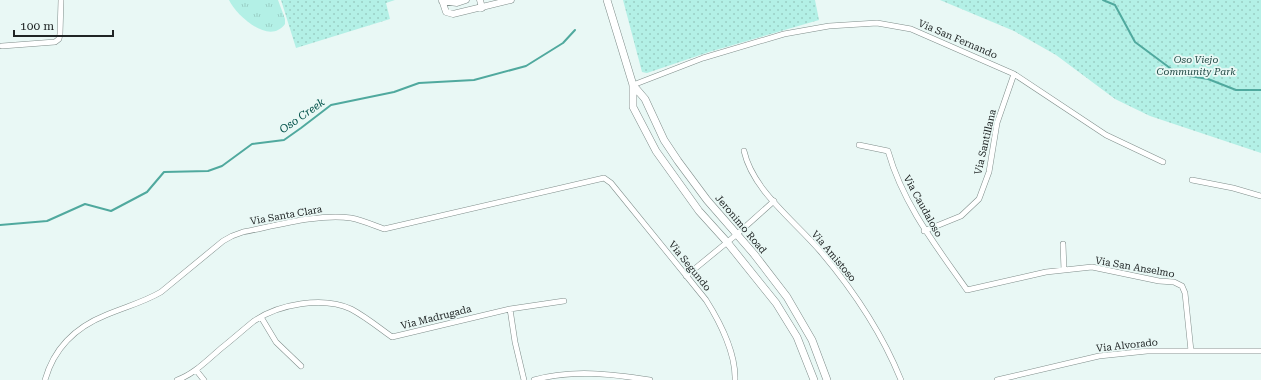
<svg xmlns="http://www.w3.org/2000/svg" width="1261" height="380" font-family="'Roboto Serif',serif">
  <style>
    .grass { fill: url(#grass-tufts) }
    .park { fill: url(#park-dots) }
    .lines { fill: none; stroke-linecap: round; stroke-linejoin: round }
    .stream { stroke: #50a99e; stroke-width: 2 }
    .minor-casing { stroke: #7f8d8a; stroke-width: 6 }
    .tertiary-casing { stroke: #7f8d8a; stroke-width: 7 }
    .secondary-casing { stroke: #7f8d8a; stroke-width: 8 }
    .minor { stroke: #fff; stroke-width: 5 }
    .tertiary { stroke: #fff; stroke-width: 6 }
    .secondary { stroke: #fff; stroke-width: 7 }
    .labels { text-anchor: middle; dominant-baseline: central; stroke-width: 3.5; stroke-linejoin: round; paint-order: stroke }
    .street-label { font-size: 10px; fill: #202525; stroke: #e9f8f5 }
    .park-label { font-size: 10px; font-style: italic; fill: #224a45; stroke: #e9f8f5 }
    .water-label { font-size: 11px; font-style: italic; fill: #005149; stroke: #e9f8f5 }
  </style>
  <defs>
    <pattern id="grass-tufts" width="24" height="20" patternUnits="userSpaceOnUse"><rect width="24" height="20" fill="#b3f0e6"/><path d="M3 7l-1-3M5 7V3M7 7l1-3M15 17l-1-3M17 17v-4M19 17l1-3" fill="none" stroke="#9acec5"/></pattern>
    <pattern id="park-dots" width="8" height="8" patternUnits="userSpaceOnUse"><rect width="8" height="8" fill="#b3f0e6"/><path d="M2 2h.1M6 6h.1" fill="none" stroke="#9acec5" stroke-width="1.8" stroke-linecap="round"/></pattern>
  </defs>
  <rect width="100%" height="100%" fill="#e9f8f5"/>
  <!-- grass -->
  <path class="grass" d="M229,0H278L285,19V24C269,46 236,15 229,0Z"/>
  <!-- park -->
  <path class="park" d="M281,0H395L386,3L390,19L296,48Z
    M623,0H815L819,20L709,52L647,73L642,72Z
    M940,0H1261V153L1150,116L1115,99L1056,55L1014,31Z"/>
  <g class="lines">
    <!-- stream -->
    <path class="stream" d="M1103,0L1115,5L1135,42L1178,74L1208,79L1236,90H1261
      M0,225L47,221L85,204L111,211L147,192L164,172L208,171L222,166L252,144L284,140L301,128L331,105L394,92L419,83L474,80L526,66L563,43L575,30"/>
    <!-- minor casing -->
    <g class="minor-casing">
      <path id="minor" d="M2,46L55,42L59,39L60,34L61,0
        M633,85L703,58L784,34L829,26L877,23L911,29L1014,74L1106,135L1163,162
        M859,145L888,151C903,204 936,246 967,290L1046,272L1092,267L1159,281L1174,282L1182,286L1185,293L1191,351
        M744,151C753,191 795,221 821,252C854,291 882,333 901,380
        M1192,180L1233,188L1261,196
        M924,231L961,216L979,199L989,172L997,123L1014,74
        M1063,244L1064,270
        M686,276L736,235L774,201
        M510,309L515,342L524,380
        M261,317L276,342L301,366
        M196,370L204,380
        M45,380C54,348 76,327 106,315C125,307 144,302 161,292L223,241L232,236L243,232C274,226 320,213 351,218C362,220 373,225 384,229L604,178L611,183L706,300C720,322 736,354 735,380
        M177,380C195,374 209,358 224,346C234,338 244,329 254,321C279,304 323,296 351,309C366,317 378,327 392,337L510,309L564,301
        M534,380C572,369 612,374 650,380
        M997,380L1099,356L1147,351H1261"/>
    </g>
    <!-- tertiary casing -->
    <g class="tertiary-casing">
      <path id="tertiary" d="M442,0L446,12L453,14L511,0
        M480,0L482,8
        M442,1L457,3L466,0"/>
    </g>
    <!-- secondary casing -->
    <g class="secondary-casing">
      <path id="secondary" d="M607,0L633,85V107L656,151L699,211L727,242L776,303L797,337L814,380
        M633,85L645,99L664,140L678,161L707,200L754,254L787,297L812,340L827,380"/>
    </g>
    <!-- minor -->
    <use href="#minor" class="minor"/>
    <!-- tertiary -->
    <use href="#tertiary" class="tertiary"/>
    <!-- secondary -->
    <use href="#secondary" class="secondary"/>
  </g>
  <g class="labels">
    <!-- street labels -->
    <g class="street-label">
      <text transform="translate(958 39) rotate(23)">Via San Fernando</text>
      <text transform="translate(985 142) rotate(-77)">Via Santillana</text>
      <text transform="translate(923 206) rotate(61)">Via Caudaloso</text>
      <text transform="translate(286 215) rotate(-10)">Via Santa Clara</text>
      <text transform="translate(741 224) rotate(50)">Jeronimo Road</text>
      <text transform="translate(834 256) rotate(50)">Via Amistoso</text>
      <text transform="translate(690 266) rotate(51)">Via Segundo</text>
      <text transform="translate(1135 267) rotate(10)">Via San Anselmo</text>
      <text transform="translate(436 317) rotate(-14)">Via Madrugada</text>
      <text transform="translate(1127 345) rotate(-6)">Via Alvorado</text>
    </g>
    <!-- park labels -->
    <g class="park-label">
      <text x="1196" y="59">Oso Viejo<tspan x="1196" dy="12">Community Park</tspan></text>
    </g>
    <!-- water labels -->
    <g class="water-label">
      <text transform="translate(302 116) rotate(-35)">Oso Creek</text>
    </g>
  </g>
  <!-- scale -->
  <path d="M14 30v6h99v-6" fill="none" stroke="#202525" stroke-width="2"/>
  <text x="20" y="30" font-size="12" fill="#202525" stroke="#e9f8f5" stroke-width="3" paint-order="stroke">100 m</text>
</svg>
